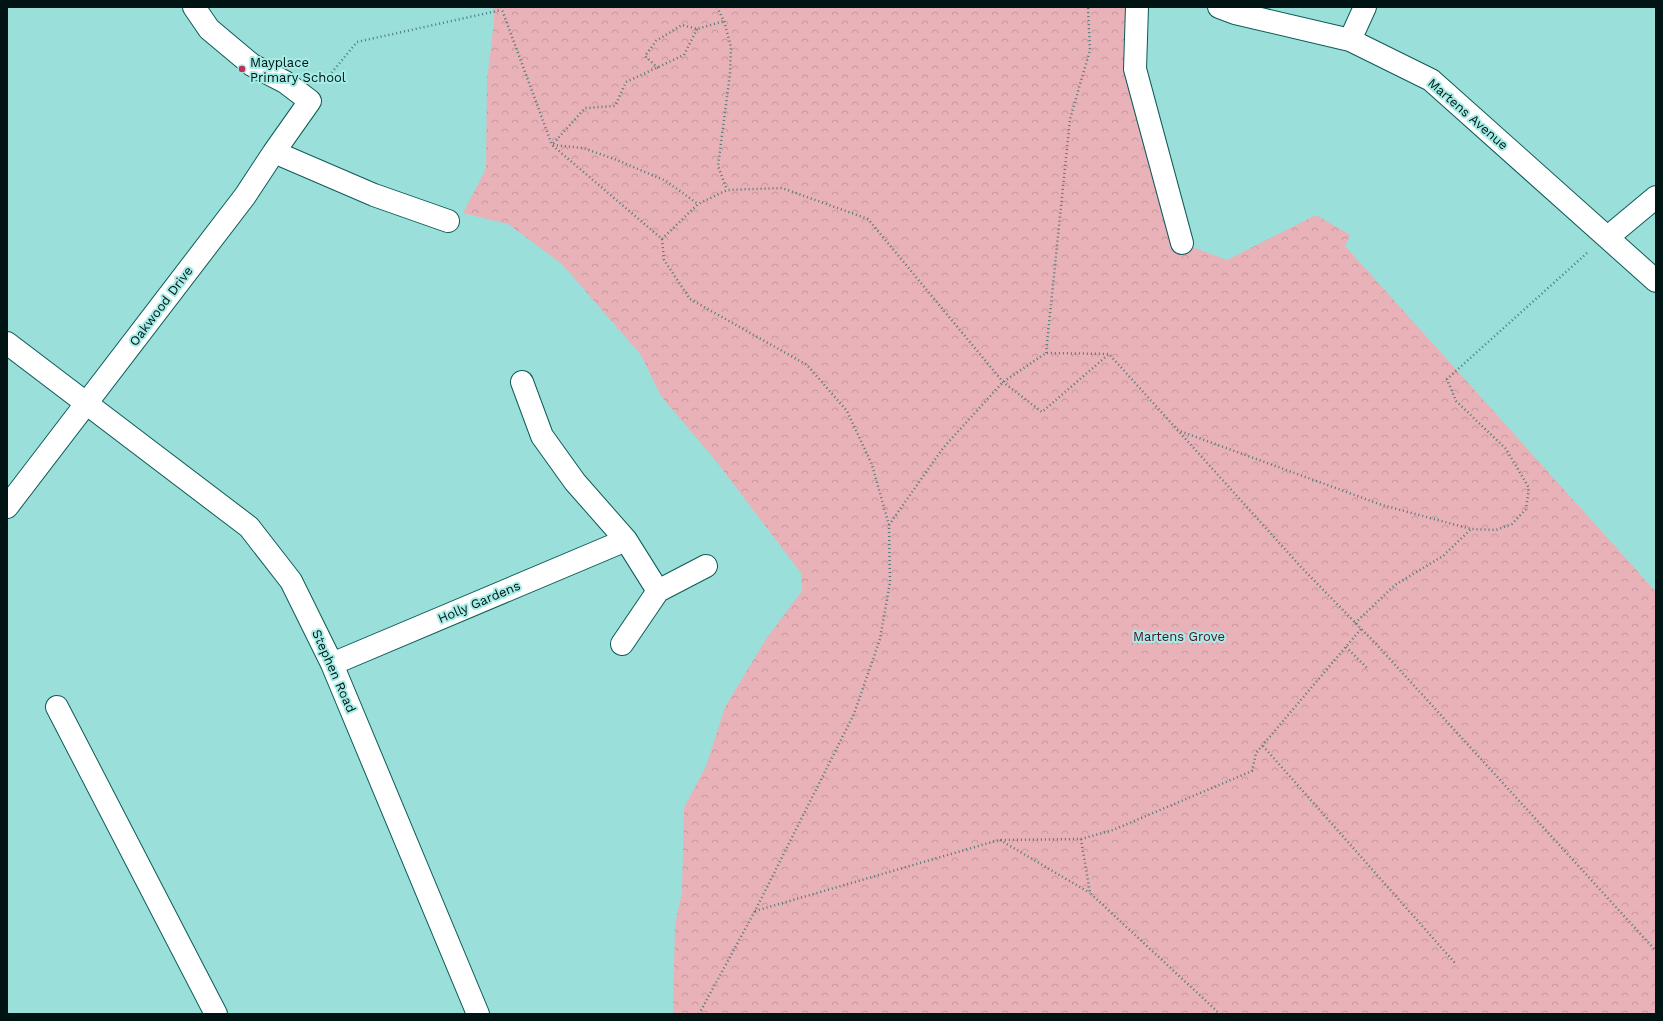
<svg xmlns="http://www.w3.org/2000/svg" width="1663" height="1021" font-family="'Work Sans',sans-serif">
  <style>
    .park { fill: url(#park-crowns) }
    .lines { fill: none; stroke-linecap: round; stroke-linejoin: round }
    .minor-casing { stroke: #0c5b57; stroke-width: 24 }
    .path { stroke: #4d7a77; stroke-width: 2.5; stroke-dasharray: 1 3; stroke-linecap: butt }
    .minor { stroke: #fff; stroke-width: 22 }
    .poi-dot { fill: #bf3057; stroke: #a6ece7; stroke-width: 1.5 }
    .labels { text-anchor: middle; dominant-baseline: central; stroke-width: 4; stroke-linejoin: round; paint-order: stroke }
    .poi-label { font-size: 13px; fill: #001513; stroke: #a6ece7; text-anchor: start }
    .street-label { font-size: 13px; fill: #001513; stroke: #a6ece7 }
    .park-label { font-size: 13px; fill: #570f23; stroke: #a6ece7 }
  </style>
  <defs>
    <pattern id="park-crowns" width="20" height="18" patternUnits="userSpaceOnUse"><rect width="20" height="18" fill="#e9b1b8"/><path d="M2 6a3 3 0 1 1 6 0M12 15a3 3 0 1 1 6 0" fill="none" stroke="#c6979d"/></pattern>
  </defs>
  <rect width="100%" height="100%" fill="#9adfda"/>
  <!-- park -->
  <path class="park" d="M493,7H1131L1174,240L1227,260L1316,215L1350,235L1345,246L1656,592V1014H673L675,925L682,892L684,808L707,764L725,707L766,639L802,591L801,573L716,461L661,396L641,355L562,264L508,224L463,213L486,169L487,80L494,22Z"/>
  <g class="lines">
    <!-- minor casing -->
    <g class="minor-casing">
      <path id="minor" d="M1137,7L1135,69L1182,243
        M1219,7L1235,13L1350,40L1431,80L1656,281
        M1350,40L1365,7
        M274,152L374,195L448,221
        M1608,237L1656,197
        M7,343L249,527L291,581L332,664L478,1014
        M522,382L542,436L575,482L626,540L658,591L622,644
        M7,507L245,196L274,152L310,101L285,82L252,65L209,29L194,7
        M658,591L706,566
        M332,664L626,540
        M57,707L216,1014"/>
    </g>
    <!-- path -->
    <path class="path" d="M501,7L552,145L662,239L664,260L690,299L807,365L847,411L872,465L889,525L890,582L880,639L854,714L755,911L699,1014
      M717,7L724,21L731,47L730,74L718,166L727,190
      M697,29L684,55L626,82L615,106L585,108L552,145L583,148L617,160L666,181L698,204
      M658,68L645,56L656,41L682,25L697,29L724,21
      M324,82L357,42L501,10
      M662,239L698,204L727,190L782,188L868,219L1003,382L1042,412L1109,354
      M1046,353L1070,119L1090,50L1088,7
      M1177,430L1382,505L1471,529L1496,530L1512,524L1526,509L1529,488L1506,449L1456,401L1447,379L1587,253
      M889,525L943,448L1003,382L1046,353L1109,354L1301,567L1377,645L1656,951
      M1355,623L1395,585L1443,556L1471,529
      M1346,647L1368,669
      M1263,746L1455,963
      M1081,839L1090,893L1220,1014
      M1000,840L1090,893
      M755,911L999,840L1081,839L1113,830L1252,771L1256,753L1361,629"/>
    <!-- minor -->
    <use href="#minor" class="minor"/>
  </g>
  <!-- markers -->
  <circle class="poi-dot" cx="242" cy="69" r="4"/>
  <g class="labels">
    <!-- poi labels -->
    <g class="poi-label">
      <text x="250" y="62">Mayplace<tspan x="250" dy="15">Primary School</tspan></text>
    </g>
    <!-- street labels -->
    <g class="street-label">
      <text transform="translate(1468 114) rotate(41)">Martens Avenue</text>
      <text transform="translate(161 306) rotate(-53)">Oakwood Drive</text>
      <text transform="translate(479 602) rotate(-23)">Holly Gardens</text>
      <text transform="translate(334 671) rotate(66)">Stephen Road</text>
    </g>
    <!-- park labels -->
    <g class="park-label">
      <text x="1179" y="636">Martens Grove</text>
    </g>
  </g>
  <!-- border -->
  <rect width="1663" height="1021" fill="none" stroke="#001513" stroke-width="16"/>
</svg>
